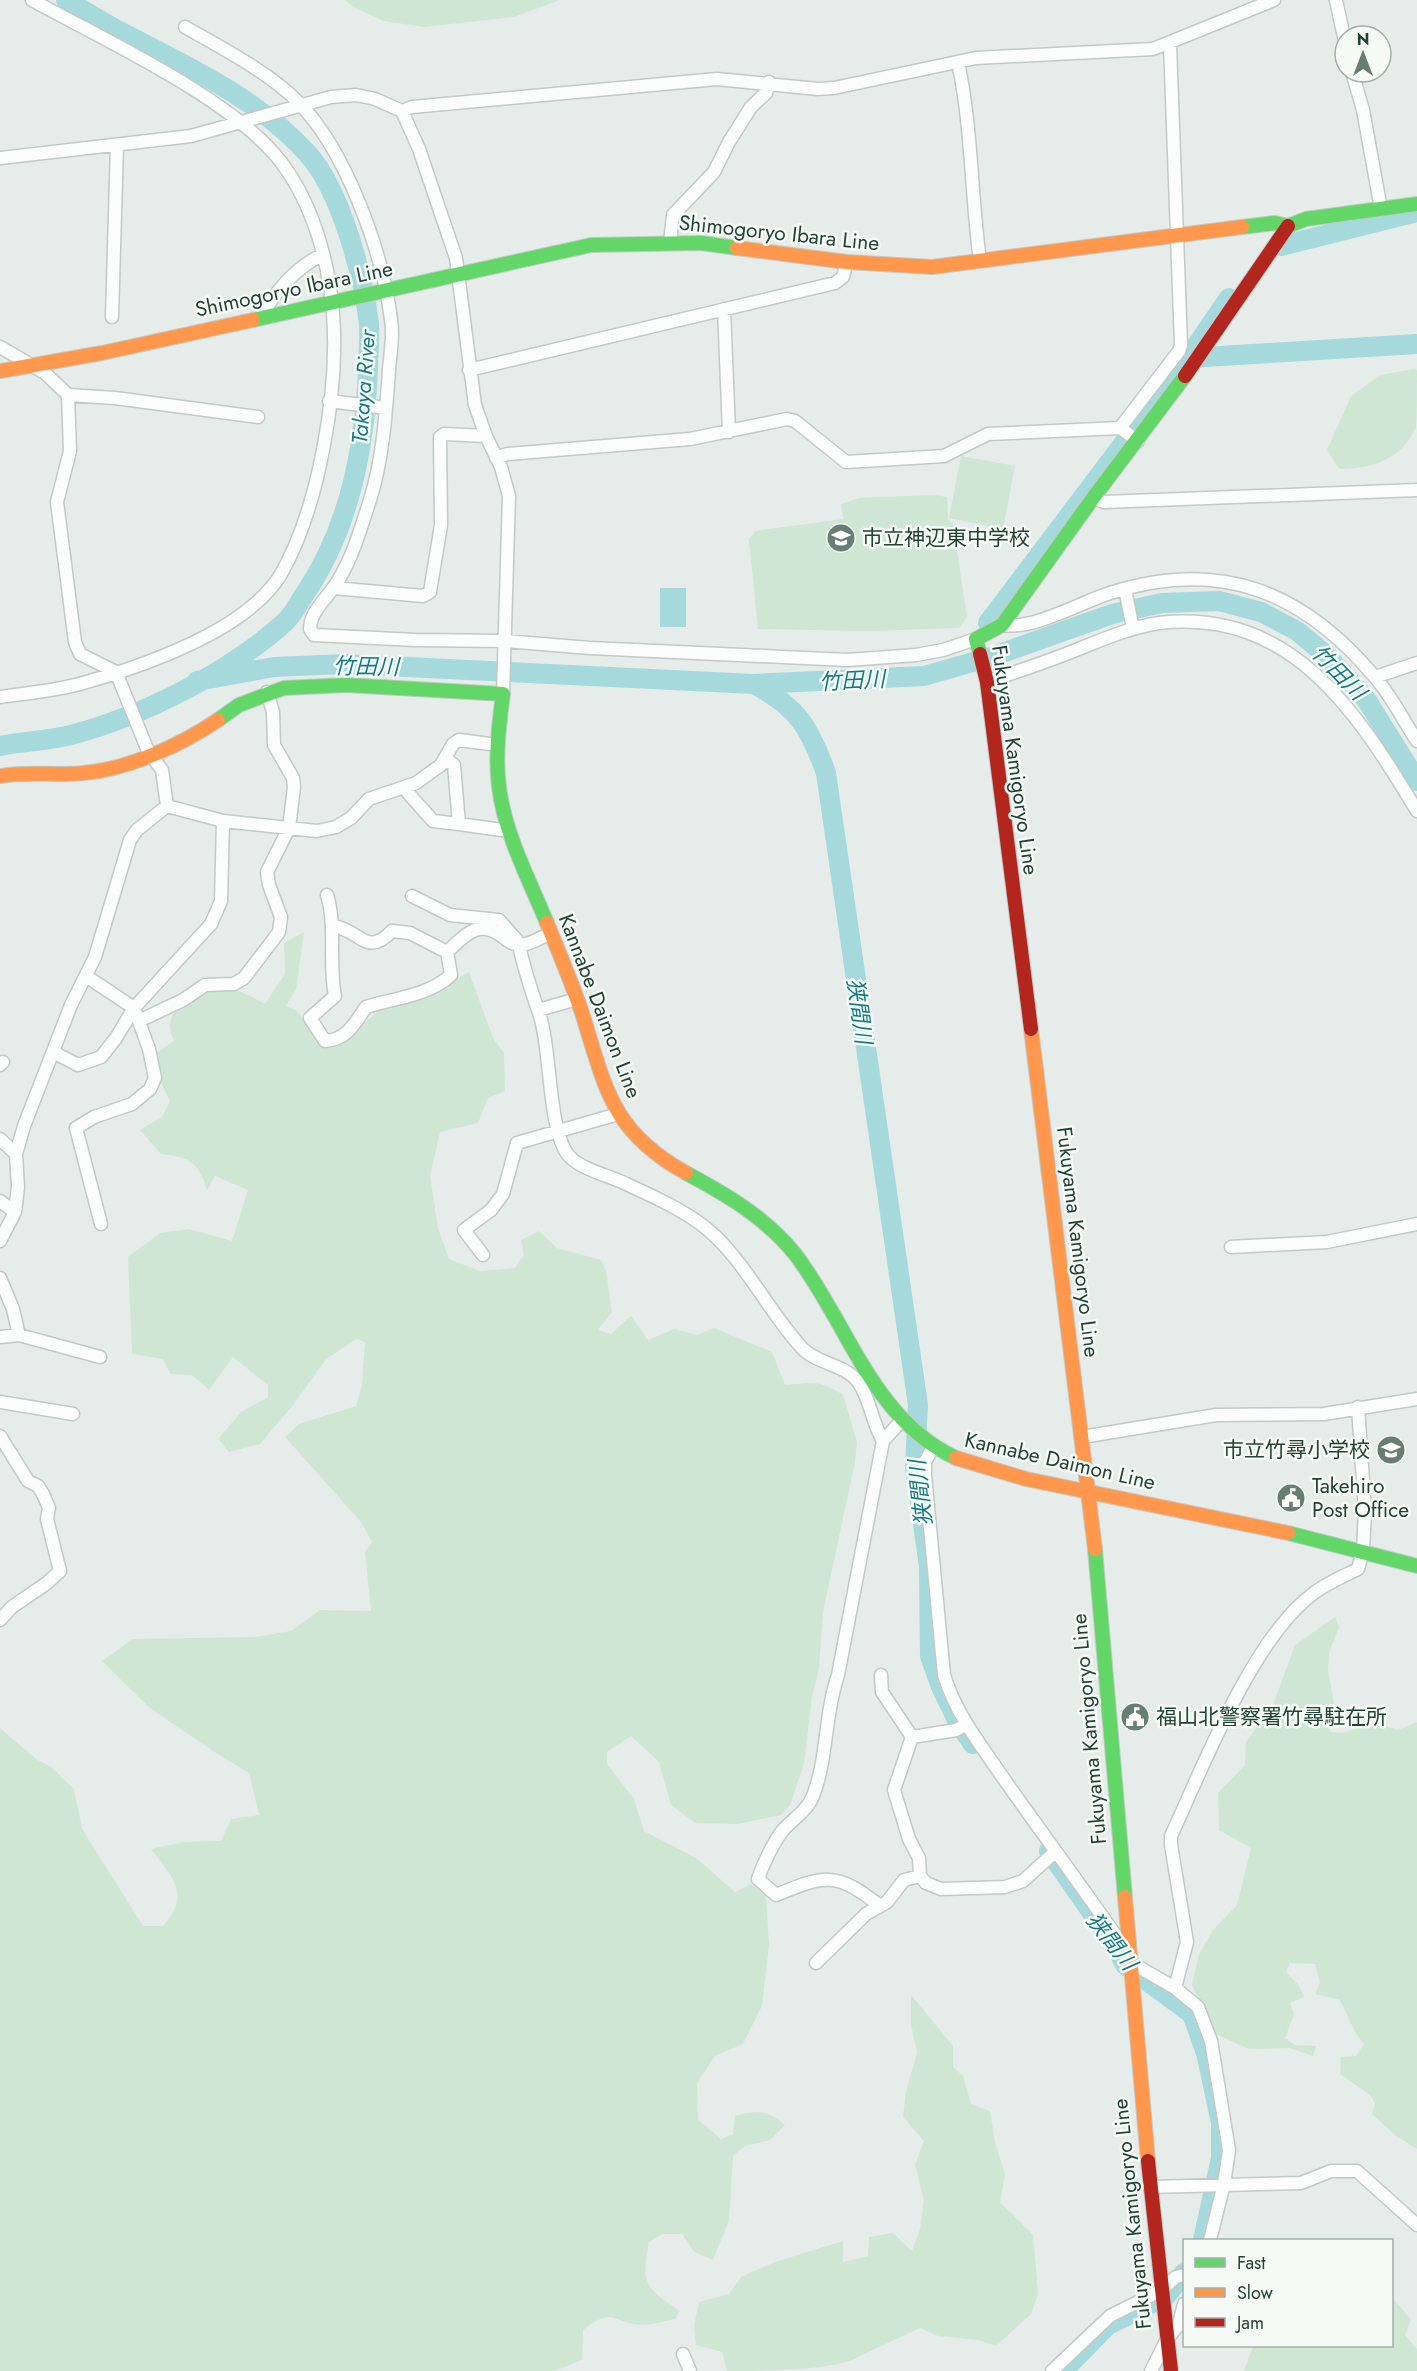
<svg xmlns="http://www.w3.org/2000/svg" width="1417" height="2371" font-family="Jost,'Noto Sans JP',sans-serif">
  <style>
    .green { fill: #cfe6d4 }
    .water { fill: #a5d9dc }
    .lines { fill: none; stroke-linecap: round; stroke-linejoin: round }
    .river { stroke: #a5d9dc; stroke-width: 20 }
    .street-casing { stroke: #c3c9c6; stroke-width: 15 }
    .fast-casing { stroke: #c2cac6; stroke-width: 16 }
    .slow-casing { stroke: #c2cac6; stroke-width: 16 }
    .jam-casing { stroke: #c2cac6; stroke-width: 16 }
    .street { stroke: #fbfcfc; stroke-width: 12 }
    .fast { stroke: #63d668; stroke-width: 14 }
    .slow { stroke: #ff974d; stroke-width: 14 }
    .jam { stroke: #b3261e; stroke-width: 14 }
    .labels { text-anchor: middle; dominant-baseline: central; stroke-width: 5; stroke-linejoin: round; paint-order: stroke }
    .street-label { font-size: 21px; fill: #224236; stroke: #f5faf7 }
    .poi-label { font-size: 21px; fill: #224236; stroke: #f5faf7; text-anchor: start }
    .water-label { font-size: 22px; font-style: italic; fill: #177982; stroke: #f5faf7 }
  </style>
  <rect width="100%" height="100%" fill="#e6ece9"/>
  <!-- green -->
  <path class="green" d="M345,0H560L514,17L424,27L384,21L353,7Z
    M1414,369L1417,370C1417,383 1417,415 1416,427C1403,459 1372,469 1339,469L1327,450L1351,396L1380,375Z
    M961,456L1015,466L1003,529L949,518Z
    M935,495L947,497L948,519L953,524L967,617L959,628L868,631L758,629L749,539L755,531L843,519L841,504L859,498Z
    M304,932L296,989L286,1006L296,1010L322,1045L339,1044L377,1012L420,998L469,972L493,1038L504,1053L505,1091L488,1098L478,1123L440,1132L430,1176L438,1228L449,1259L480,1271L515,1268L524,1255L521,1240L539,1231L557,1248L601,1260L606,1271L612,1312L598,1330L611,1334L631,1316L648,1340L674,1329L697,1335L714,1328L772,1352L785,1385C813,1383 818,1379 843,1395L857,1442L855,1462L823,1612L819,1669L812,1697L804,1764L790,1805L781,1815L738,1824L695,1823L671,1805L659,1762L631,1736L607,1752V1764L634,1799L644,1831L696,1858L735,1892L751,1884L766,1896L769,1945L762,2006L743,2044L715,2056L697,2083L698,2120L721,2139L733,2134L735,2116C754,2110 770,2110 785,2125L770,2140L745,2146L733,2156L729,2220L713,2260L694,2252L682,2234H662L649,2242C641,2284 645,2288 680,2311L675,2319C665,2321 652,2325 642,2325C614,2324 613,2305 583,2330L582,2360L555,2371H0V1728L36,1759L51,1767L74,1789L82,1829L143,1926H163C192,1894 172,1877 151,1849L184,1842L221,1841L231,1819L259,1815L249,1773L216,1753L150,1708L102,1661L133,1639L255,1637L291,1631L320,1610L371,1611L365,1552L372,1542L361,1522L285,1437L299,1424L356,1406L362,1385L365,1342L356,1339L326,1359L294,1404L260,1444L229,1452L218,1439L241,1412L268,1397V1385L233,1357L209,1390L192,1375L170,1374L163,1359L132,1354L128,1257L160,1233L189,1229L232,1241L248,1190L215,1176L207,1190C199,1162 189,1157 161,1154L140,1130L162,1117L170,1101L161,1083L156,1053L174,1041C172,1036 169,1029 170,1023C176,996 215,984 240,992C248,994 257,1000 265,1004L285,974L284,943Z
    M1335,1617L1339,1627L1329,1653L1328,1671L1334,1702L1330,1732L1342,1733L1376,1723L1398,1730L1417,1722V2149L1396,2136L1372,2114L1375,2103L1369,2094L1340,2074L1341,2057L1356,2056L1364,2044C1352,2030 1348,2016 1340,2000L1315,1994L1320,1982L1315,1964L1290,1963L1286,1972L1298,1984L1304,1997L1290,2003L1294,2014L1285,2038L1295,2045L1316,2046L1313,2056L1289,2048L1249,2049L1213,2033L1192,1985L1199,1954L1213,1930L1237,1905L1251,1848L1219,1830L1218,1793L1245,1765L1246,1742L1273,1705L1295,1645Z
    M911,1995L953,2046V2067L963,2076L971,2104L990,2111L995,2143L1005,2174L1000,2202L1033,2235L1038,2294L1031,2314L996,2346L979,2340L938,2336L920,2328L862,2355C839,2371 762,2371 727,2371L722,2352L696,2345L694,2325L699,2302L729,2294L741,2277L775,2262L843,2241V2262L868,2256L869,2237L893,2233L912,2251L920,2229L924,2200L915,2165L924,2141L903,2117L906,2091L917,2053L911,2024Z
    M1392,2298L1411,2319L1405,2335L1417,2349V2371H1244L1253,2346H1392Z"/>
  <!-- water -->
  <path class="water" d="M660,588H686V627H660Z"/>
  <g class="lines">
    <!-- river -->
    <path class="river" d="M1281,246L1417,212
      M1188,358L1417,344
      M988,623L1188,358L1229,298
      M197,681L274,667L345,664L754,684L924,676L994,656L1112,614L1162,603L1219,601L1261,612L1297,631L1326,655L1366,699L1417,781
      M754,684C798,708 809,726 826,773L918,1405L915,1467L929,1567L930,1656L941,1687L958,1722L973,1744
      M0,746C23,741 48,741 71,735C143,716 230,672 285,622C293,615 298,604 304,595C349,530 365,447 368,369C368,354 370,339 369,324C363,275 341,191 308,154C257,98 189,67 123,33C104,23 85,11 66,0
      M1049,1851L1118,1950L1125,1965L1192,2014L1206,2053L1221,2123V2158L1203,2240
      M1063,2371L1108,2325L1166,2296L1184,2273"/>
    <!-- street casing -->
    <g class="street-casing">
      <path id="street" d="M1336,0L1345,42
        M185,27C220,47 270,73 298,102C346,150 383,253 391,320C394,336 390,354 389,370C386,412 383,459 370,500C360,530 351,565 331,591C322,603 310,614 310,629L314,635L416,640L505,641L590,648L847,660L916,655L943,650L976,639
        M958,62C972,127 971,195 980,261
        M1352,72L1363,110L1381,209
        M402,111L412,107L717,79L818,89L834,88L976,58L1153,49L1274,0
        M0,158L191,136L331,97L356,95L375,99L402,111L419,149L456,258L475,405L486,436L501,467L509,496L503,694
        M670,243L673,215L714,172L729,142L751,107L766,93L769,82
        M724,309L729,432
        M112,317L117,145
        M259,319C275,293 294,268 322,255
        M0,347L45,373L68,395L70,451L57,502L75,642L80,654L116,672L148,751L162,770L167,806L137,830L130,840L95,957L71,1005L24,1126L16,1154L18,1187L15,1212L0,1241
        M469,370L835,283L843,277L847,262
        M68,395L115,398L258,417
        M329,401L386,408
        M1120,428L1179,351L1181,345L1170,44
        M496,458L507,454L690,439L787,419L795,421L846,462L944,456L988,434L1120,428L1138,441
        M1093,498L1104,502L1417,490
        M334,588L423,596L430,592L441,525L440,437L444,434L486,436
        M1125,589L1133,629
        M1002,625C1034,630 1079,603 1110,593C1220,558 1302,591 1374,676C1391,695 1403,720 1417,741
        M1375,677L1417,663
        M987,682C1018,671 1050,661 1081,648C1106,638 1132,627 1159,623C1292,608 1357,712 1417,811
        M0,697C27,693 56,691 83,683C134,669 203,644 245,612C258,602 273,588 281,574C319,508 339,389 333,314C329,262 313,204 281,162C232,98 104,40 32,0
        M446,759L454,765L459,824L509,831
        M406,787L408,793L433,821L459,824
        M167,806L223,821L317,831L336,827L351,818L369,799L416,783L441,765L453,744L459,740L498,745
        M327,895C337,928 328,962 335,996L310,1018L325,1041C347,1040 355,1023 366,1007C395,998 428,996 451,975L447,952
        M412,896L450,915L499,920L521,945L520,950C525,971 531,990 538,1010C552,1047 547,1130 569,1156C581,1169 606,1175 622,1182C648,1194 675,1206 698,1222C741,1252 766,1309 802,1348C816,1364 846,1364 859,1383C871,1401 872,1423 883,1441
        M333,926C361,930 366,958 392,931L410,933L447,952C465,935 479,918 503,937C508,941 513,945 520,945C529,945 542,937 551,933
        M86,976L134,1008L149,1049L155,1078L150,1089L132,1104L94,1117L76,1128L101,1224
        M538,1010L577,999
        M139,1021L183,1000L205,985L234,984L244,978L279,932L281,917L269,885L267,872L289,828L294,787L293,778L274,745L273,712L267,692
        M53,1052L78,1065L101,1057L116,1038L134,1008L211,924L221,901L223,821
        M0,1065L3,1062
        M0,1139L16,1154
        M0,1201L15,1212
        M1231,1247L1327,1242L1417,1224
        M483,1255L464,1230L491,1210L503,1194L517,1143L618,1114
        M0,1278L13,1309L19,1335
        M0,1337L19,1335L100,1357
        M0,1402L73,1414
        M0,1436L28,1481L38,1486L43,1494L49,1508L47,1519L60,1571L47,1583L12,1607L0,1620
        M1082,1437L1216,1415L1324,1414L1417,1399
        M933,1447L925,1462V1475L944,1675C956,1715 983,1748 1006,1782C1045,1837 1085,1891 1123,1946L1129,1948
        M881,1675L882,1692L912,1737
        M967,1724L956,1730L912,1737L894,1790L909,1839L919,1858L920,1876L926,1883L941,1889L1005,1887L1023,1881L1055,1852
        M880,1906C836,1871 825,1875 776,1895L758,1879C763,1864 773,1843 783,1830C793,1819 807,1811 813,1796C828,1757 824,1716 838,1675L883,1441L902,1420
        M1130,1962L1175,1988L1198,2007L1211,2041L1229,2150L1224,2184L1210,2240
        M816,1963L866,1914L887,1902L904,1880L920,1876
        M1175,1988L1187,1942L1171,1845V1836C1203,1767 1253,1637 1314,1593C1327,1583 1344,1576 1358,1569L1363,1551L1365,1511L1358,1407
        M1150,2187L1301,2183L1331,2171H1357L1417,2225
        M683,2354L690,2371
        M1052,2371L1110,2316L1160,2291L1176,2277L1184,2275
        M1151,2371L1166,2341L1179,2324L1184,2304"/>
    </g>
    <!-- fast casing -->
    <g class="fast-casing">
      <path id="fast" d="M1242,227L1275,223L1288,226L1306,219L1417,204
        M253,320L591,245L701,243L737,248
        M980,654L976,639L1002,625L1093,498L1185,376
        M218,720L239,705L284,688L346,685L503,694C499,725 495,756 499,787C505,835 529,879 547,923
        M686,1173C727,1195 765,1217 795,1254C848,1323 872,1419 956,1458
        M1288,1533L1417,1566
        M1095,1549L1125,1897"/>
    </g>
    <!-- slow casing -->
    <g class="slow-casing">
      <path id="slow" d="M737,248L847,262L932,267L1242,227
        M0,371L102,353L253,320
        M0,776C28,771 56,776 84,773C129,769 181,745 218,720
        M547,923C559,953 572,983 582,1013C606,1089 611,1131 686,1173
        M1031,1029L1095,1549
        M956,1458L1026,1479L1288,1533
        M1125,1897L1148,2161"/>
    </g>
    <!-- jam casing -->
    <g class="jam-casing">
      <path id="jam" d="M1185,376L1288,226
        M980,654L987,682L1031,1029
        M1148,2161L1171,2371"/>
    </g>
    <!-- street -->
    <use href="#street" class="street"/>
    <!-- fast -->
    <use href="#fast" class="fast"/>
    <!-- slow -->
    <use href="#slow" class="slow"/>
    <!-- jam -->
    <use href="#jam" class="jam"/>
  </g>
  <!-- icons -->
  <defs>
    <g id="school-disc" transform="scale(1.5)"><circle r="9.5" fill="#677e75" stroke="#f5faf7"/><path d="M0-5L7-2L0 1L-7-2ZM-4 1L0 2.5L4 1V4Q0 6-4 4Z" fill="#fff"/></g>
    <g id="civic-disc" transform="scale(1.5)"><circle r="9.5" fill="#677e75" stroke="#f5faf7"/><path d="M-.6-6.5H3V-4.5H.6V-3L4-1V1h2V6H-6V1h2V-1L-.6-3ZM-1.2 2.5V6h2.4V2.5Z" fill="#fff"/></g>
  </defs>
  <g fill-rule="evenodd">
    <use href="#school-disc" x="841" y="538"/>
    <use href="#school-disc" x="1391" y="1450"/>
    <use href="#civic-disc" x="1291" y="1498"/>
    <use href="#civic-disc" x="1135" y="1717"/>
  </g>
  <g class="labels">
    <!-- street labels -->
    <g class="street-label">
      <text transform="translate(779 233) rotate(6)">Shimogoryo Ibara Line</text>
      <text transform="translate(294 289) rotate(-12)">Shimogoryo Ibara Line</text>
      <text transform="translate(1015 760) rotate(82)">Fukuyama Kamigoryo Line</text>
      <text transform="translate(600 1006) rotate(69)">Kannabe Daimon Line</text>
      <text transform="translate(1078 1242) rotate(83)">Fukuyama Kamigoryo Line</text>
      <text transform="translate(1060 1461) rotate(13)">Kannabe Daimon Line</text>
      <text transform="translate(1089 1729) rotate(-95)">Fukuyama Kamigoryo Line</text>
      <text transform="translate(1132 2214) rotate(-96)">Fukuyama Kamigoryo Line</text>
    </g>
    <!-- poi labels -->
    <g class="poi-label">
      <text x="862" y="538">市立神辺東中学校</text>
      <text x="1370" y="1450" text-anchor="end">市立竹尋小学校</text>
      <text x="1312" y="1486">Takehiro<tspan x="1312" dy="24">Post Office</tspan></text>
      <text x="1156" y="1717">福山北警察署竹尋駐在所</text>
    </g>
    <!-- water labels -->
    <g class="water-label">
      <text transform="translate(363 387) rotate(-86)">Takaya River</text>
      <text transform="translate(366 666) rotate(1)">竹田川</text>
      <text transform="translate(1339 672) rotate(46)">竹田川</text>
      <text transform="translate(852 680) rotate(-3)">竹田川</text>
      <text transform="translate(860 1011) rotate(82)">狭間川</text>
      <text transform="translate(920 1493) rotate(-96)">狭間川</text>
      <text transform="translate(1112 1941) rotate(52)">狭間川</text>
    </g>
  </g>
  <!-- legend -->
  <rect x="1183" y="2239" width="210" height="108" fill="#f5faf7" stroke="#a1b0aa" stroke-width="1.5"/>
  <rect x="1195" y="2258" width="30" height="9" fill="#63d668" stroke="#a1b0aa" stroke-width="1.5"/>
  <text x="1237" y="2269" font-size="18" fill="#224236">Fast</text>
  <rect x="1195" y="2288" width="30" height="9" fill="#ff974d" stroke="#a1b0aa" stroke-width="1.5"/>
  <text x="1237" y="2299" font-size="18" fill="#224236">Slow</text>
  <rect x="1195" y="2318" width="30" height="9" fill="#b3261e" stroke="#a1b0aa" stroke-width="1.5"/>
  <text x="1237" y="2329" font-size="18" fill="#224236">Jam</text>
  <!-- north arrow -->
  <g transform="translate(1363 54)"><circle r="28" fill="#f5faf7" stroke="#a1b0aa" stroke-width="1.5"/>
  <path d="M0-4.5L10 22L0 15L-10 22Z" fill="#677e75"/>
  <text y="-9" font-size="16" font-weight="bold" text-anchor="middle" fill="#224236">N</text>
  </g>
</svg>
